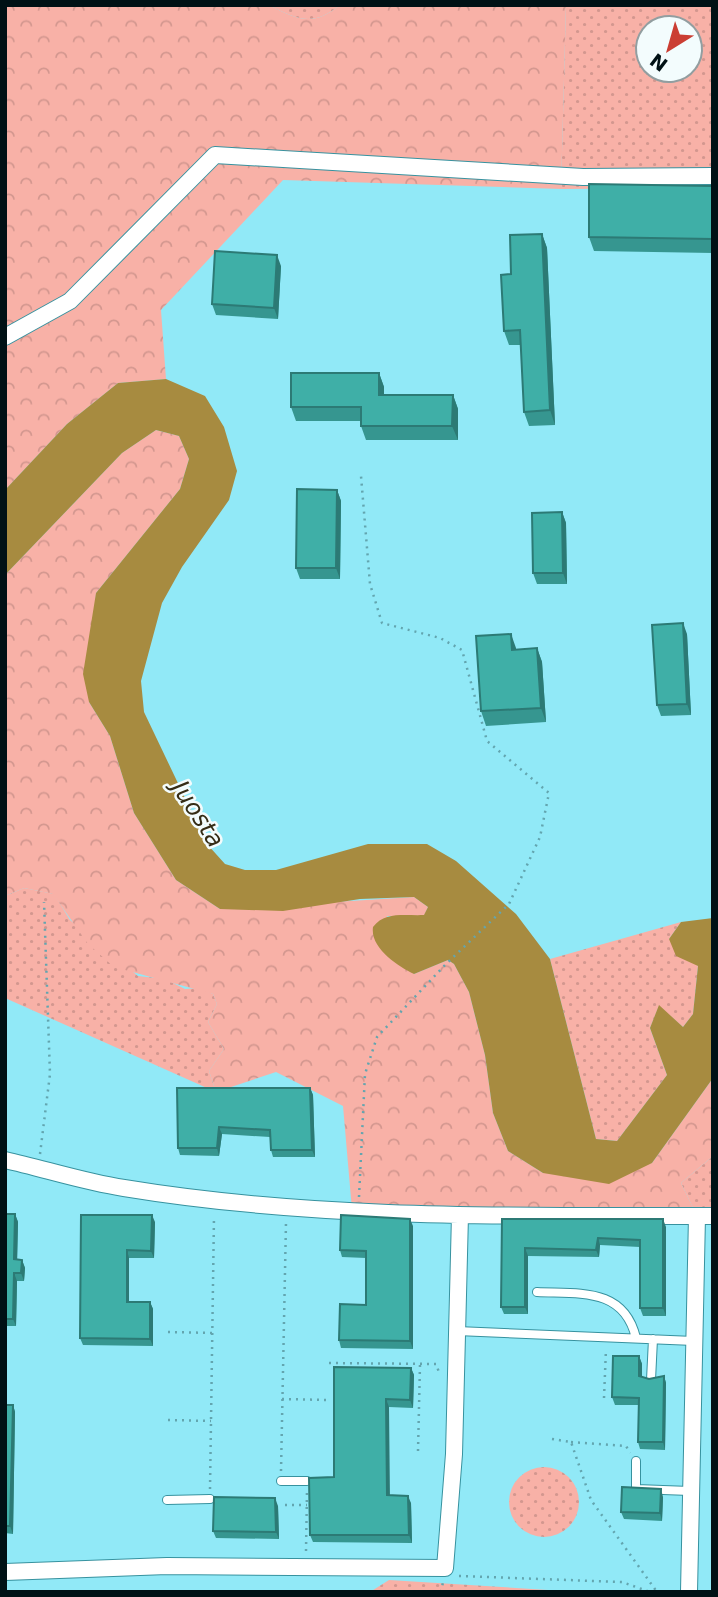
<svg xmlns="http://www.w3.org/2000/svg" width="718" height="1597" font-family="'DejaVu Sans',sans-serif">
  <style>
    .grass { fill: url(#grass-dots); fill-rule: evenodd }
    .forest { fill: url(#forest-crowns) }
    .water { fill: #a78b40 }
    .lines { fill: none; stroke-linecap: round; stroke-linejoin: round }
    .service-casing { stroke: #37929f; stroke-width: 10 }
    .minor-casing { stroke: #37929f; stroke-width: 18 }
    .path { stroke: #63a5af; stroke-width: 2.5; stroke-dasharray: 2 5; stroke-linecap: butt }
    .service { stroke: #fff; stroke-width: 8 }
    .minor { stroke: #fff; stroke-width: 16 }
    .wall { fill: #369690 }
    .shaded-wall { fill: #2c7a75 }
    .building { fill: #3fafa7; stroke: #2c7a75; stroke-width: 2 }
    .labels { text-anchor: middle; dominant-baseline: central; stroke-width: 5; stroke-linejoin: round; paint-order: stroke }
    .water-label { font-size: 24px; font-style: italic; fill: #352c15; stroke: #f3fcfd }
  </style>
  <defs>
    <pattern id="grass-dots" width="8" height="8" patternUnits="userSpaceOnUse" patternTransform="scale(1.75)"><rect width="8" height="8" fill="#f8b1a7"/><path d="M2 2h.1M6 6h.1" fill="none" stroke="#d3978f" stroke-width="1.8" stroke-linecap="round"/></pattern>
    <pattern id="forest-crowns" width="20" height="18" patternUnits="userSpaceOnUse" patternTransform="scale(1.75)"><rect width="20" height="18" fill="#f8b1a7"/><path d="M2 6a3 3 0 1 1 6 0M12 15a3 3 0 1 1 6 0" fill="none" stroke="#d3978f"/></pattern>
  </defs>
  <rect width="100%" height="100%" fill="#91e9f7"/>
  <!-- grass -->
  <path class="grass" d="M269,5H340C313,27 298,20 269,5Z
    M566,5H713V188L561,189ZM648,28H690V70H648Z
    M24,888L54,894L70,920L138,976L165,979L185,989L199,988L213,994L217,1004L208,1022L224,1049L209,1071L216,1092L5,998V896Z
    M681,922L669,939L698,966L693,1014L683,1027L659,1006L650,1028L667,1075L617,1141L596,1139L550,959Z
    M713,1156V1216H697L681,1183Z
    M509 1502a35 35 0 1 1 70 0a35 35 0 1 1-70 0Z
    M389,1580L580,1592H370Z"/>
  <!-- forest -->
  <path class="forest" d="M5,5H269C298,20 313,27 340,5H566L561,189L283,180L161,310L166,379L118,383L67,424L5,490Z
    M156,430L179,436L189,459L180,489L96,593L89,702L110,736L134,813L176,880L220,909L414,897L428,907L424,916H387L414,974L448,960L454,964L469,992L485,1055L493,1113L508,1151L543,1173L652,1163L713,1078V1156L681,1183L697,1216L352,1210L343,1106L276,1072L216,1092L209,1071L224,1049L208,1022L217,1004L213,994L114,967L88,944L53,894L24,888L5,896V575L122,453Z"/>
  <!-- water -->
  <path class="water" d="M166,379L205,396L224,427L237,471L229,500L182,567L162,603L141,681L144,712L207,844L225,864L245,870H276L368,844H427L456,861L516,914L550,959L596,1139L617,1141L667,1075L650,1028L659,1005L683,1027L693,1014L698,966L676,956L669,939L681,922L713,918V1078L652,1163L609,1184L543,1173L508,1151L493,1113L485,1055L469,992L454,964L448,960L414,974C398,966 370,948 373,927C385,911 405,916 424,915L428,907L414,897L360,899L283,911L220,909L176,880L134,813L110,736L89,702L83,674L96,593L180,489L189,459L179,436L156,430L122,453L5,575V490L67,424L118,383Z"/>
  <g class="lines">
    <!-- service casing -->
    <g class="service-casing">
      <path id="service" d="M537,1292C579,1294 624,1287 636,1338
        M457,1331L694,1341
        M651,1380L653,1339
        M636,1461V1489L690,1491
        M281,1481H307
        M167,1500L210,1499"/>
    </g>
    <!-- minor casing -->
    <g class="minor-casing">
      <path id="minor" d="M5,337L70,301L215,155L583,177L713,176
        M5,1160C45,1169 84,1182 124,1188C318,1220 517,1216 713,1216
        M5,1572L167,1566L445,1568L454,1454L460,1215
        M689,1592L697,1216"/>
    </g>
    <!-- path -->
    <path class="path" d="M40,1154L50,1074L44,902
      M359,1197L365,1074L377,1037L445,965L509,904L540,837L549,793L487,741L462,650L440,638L382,623L370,584L361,476
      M168,1332L213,1333
      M329,1363L436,1364L440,1375
      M604,1398L606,1349
      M282,1399L328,1400
      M168,1420L211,1421
      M552,1439L571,1442L591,1500L657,1592
      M571,1442L626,1446L630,1453
      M418,1451L420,1364
      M281,1471L286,1222
      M210,1489L214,1216
      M285,1505H307
      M306,1551L307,1491
      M459,1576L622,1582L650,1592
      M441,1592L443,1582"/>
    <!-- service -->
    <use href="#service" class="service"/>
    <!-- minor -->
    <use href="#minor" class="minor"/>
  </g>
  <!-- wall -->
  <path class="wall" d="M713,186V253L594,251L589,237Z
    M542,234L547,248L555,425L529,426L524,412L521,345H509L504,331L511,274Z
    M281,266L278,319L216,315L212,304Z
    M379,373L384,387V395H453L458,409V440H366L361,426V421H296L291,407Z
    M337,490L341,501L340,579H300L296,568Z
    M562,512L566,523L567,584H537L533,573Z
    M687,634L691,715L661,716L657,705Z
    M516,648V650L537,648L542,662L546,722L486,726L481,711Z
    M177,1088H310L313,1095L315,1157H273L271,1150L270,1137L222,1134L219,1156L180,1155L178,1148Z
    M5,1214H15L18,1222L17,1259L22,1260L25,1268L24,1281H17L16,1326H5Z
    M81,1215L155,1222L154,1258H129V1302H150L153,1309V1346L83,1345L80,1338Z
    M502,1219L666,1227V1316H643L640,1308V1247L600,1245L599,1257L528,1256V1314H504L501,1307Z
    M413,1226V1349L341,1348L339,1340L366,1305V1258L342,1257L340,1250Z
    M639,1356L642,1364V1377L649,1379L664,1376L666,1383L665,1450L640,1449L638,1442V1405H615L612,1397Z
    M334,1367L411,1368L414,1375L413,1408L389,1407V1495L411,1503L412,1543L313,1542L310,1535L334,1477Z
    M5,1405H13L15,1412L13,1534L5,1533Z
    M663,1497L662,1521L624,1519L621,1512Z
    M278,1506L279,1539L216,1538L213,1531Z"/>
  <!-- shaded-wall -->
  <path class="shaded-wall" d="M542,234L547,248L555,425L550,410Z
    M277,255L281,266L278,319L274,308Z
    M379,373L384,387V409L379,395Z
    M453,395L458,409V440L452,426Z
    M337,490L341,501L340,579L336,568Z
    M562,512L566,523L567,584L563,573Z
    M683,623L687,634L691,715L687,704Z
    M511,634L516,648L517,664L512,650Z
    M537,648L542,662L546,722L541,708Z
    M310,1088L313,1095L315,1157L312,1150Z
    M219,1127L222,1134L219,1156L217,1148Z
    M15,1214L18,1222L17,1266L14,1259Z
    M152,1215L155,1222L154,1258L151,1251Z
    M410,1219L413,1226V1349L410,1341Z
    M663,1219L666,1227V1316L663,1308Z
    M598,1238L600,1245L599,1257L596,1250Z
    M525,1248L528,1256V1314L525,1307Z
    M127,1250L129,1258V1309L127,1302Z
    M22,1260L25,1268L24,1281L21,1273Z
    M14,1273L17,1281L16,1326L13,1319Z
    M150,1302L153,1309V1346L150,1339Z
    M639,1356L642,1364V1383L639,1376Z
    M411,1368L414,1375L413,1408L410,1400Z
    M664,1376L666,1383L665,1450L663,1442Z
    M386,1399L389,1407L390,1502L387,1495Z
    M13,1405L15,1412L13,1534L10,1526Z
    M661,1489L663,1497L662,1521L660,1513Z
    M408,1496L411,1503L412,1543L409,1535Z
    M275,1498L278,1506L279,1539L276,1532Z"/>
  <!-- building -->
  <path class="building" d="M589,184L713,186V239L589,237Z
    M542,234L550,410L524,412L520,330L504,331L501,275L511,274L510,235Z
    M215,251L277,255L274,308L212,304Z
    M291,373H379V395H453L452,426H361V407H291Z
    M297,489L337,490L336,568H296Z
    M562,512L563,573H533L532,513Z
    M683,623L687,704L657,705L652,625Z
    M511,634L512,650L537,648L541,708L481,711L476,636Z
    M177,1088H310L312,1150H271L270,1130L219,1127L217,1148H178Z
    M5,1214H15L14,1259L22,1260L21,1273H14L13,1319H5Z
    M81,1215H152L151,1251L127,1250V1302H150V1339L80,1338Z
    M341,1215L410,1219V1341L339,1340L340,1304L366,1305V1251L340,1250Z
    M502,1219H663V1308H640V1240L598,1238L596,1250L525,1248V1307H501Z
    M613,1356H639V1376L649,1379L664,1376L663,1442H638L639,1398L612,1397Z
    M334,1367L411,1368L410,1400L386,1399L387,1495L408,1496L409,1535H310L309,1478L334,1477Z
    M5,1405H13L10,1526H5Z
    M622,1487L661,1489L660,1513L621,1512Z
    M214,1497L275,1498L276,1532L213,1531Z"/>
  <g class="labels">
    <!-- water labels -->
    <g class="water-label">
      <text transform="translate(198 814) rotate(57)">Juosta</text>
    </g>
  </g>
  <!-- border -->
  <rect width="718" height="1597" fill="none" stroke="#001115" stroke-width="14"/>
  <!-- north arrow -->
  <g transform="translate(669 49) rotate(217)"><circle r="33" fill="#f3fcfd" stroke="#929ea0" stroke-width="2"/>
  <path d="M0-5L12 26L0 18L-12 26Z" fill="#cb3e33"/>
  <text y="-10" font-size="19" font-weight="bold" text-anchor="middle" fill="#001115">N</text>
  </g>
</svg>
